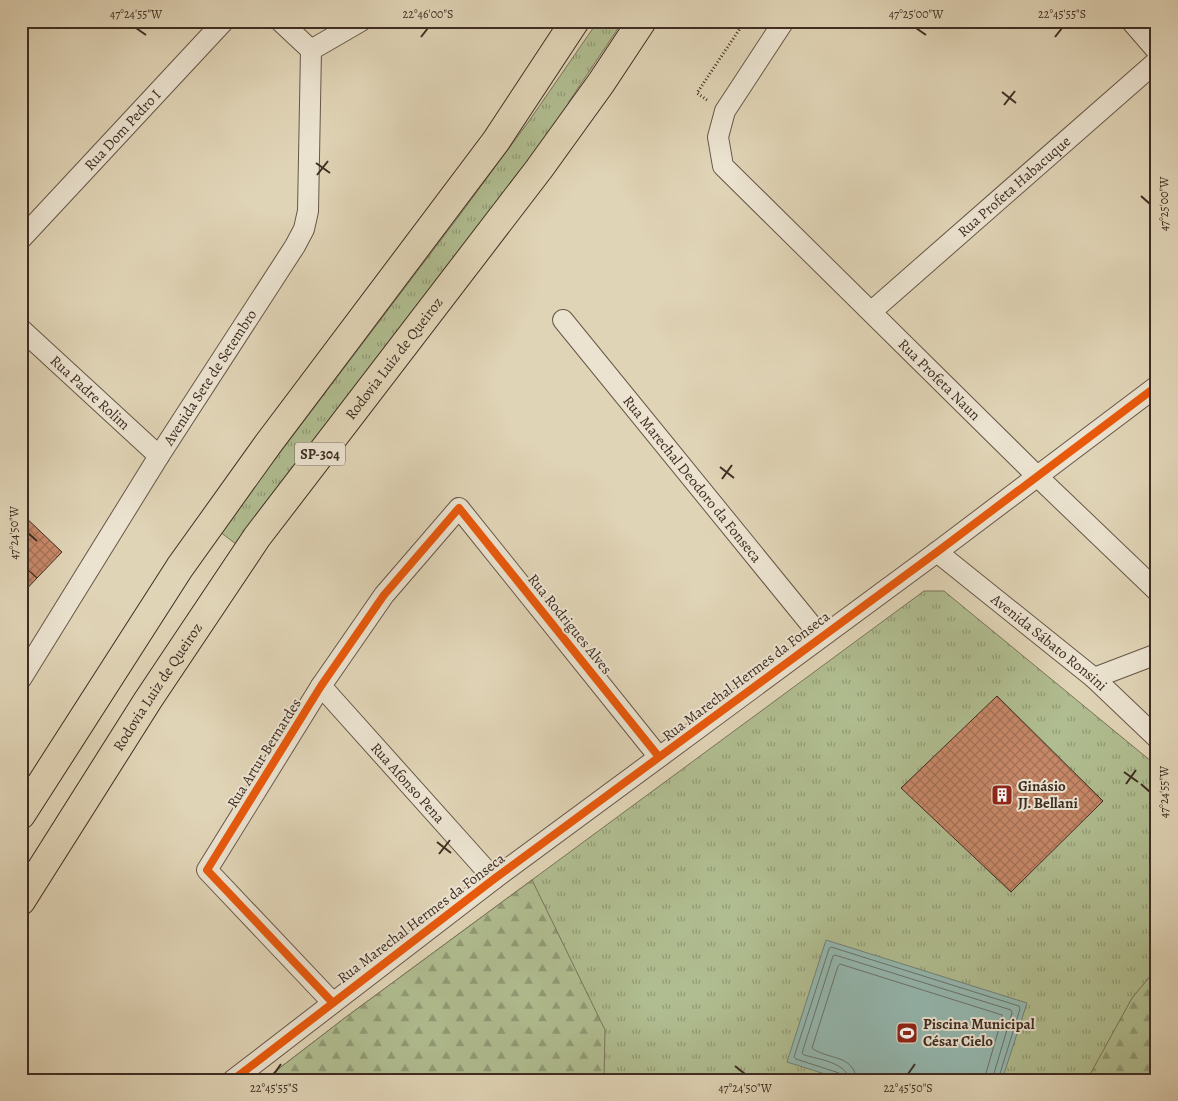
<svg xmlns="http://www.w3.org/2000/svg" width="1178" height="1101" font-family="Alegreya,serif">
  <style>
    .grass { fill: url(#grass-tufts); stroke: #78755a }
    .forest { fill: url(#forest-firs); stroke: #78755a }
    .water { fill: #94b8b0; stroke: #728078 }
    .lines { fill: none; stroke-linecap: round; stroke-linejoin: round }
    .shore { stroke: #6a726a; stroke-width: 1 }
    .building { fill: url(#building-cross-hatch); stroke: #3f2d23 }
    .minor-casing { stroke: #675748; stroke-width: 22 }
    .motorway-casing { stroke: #3f2d23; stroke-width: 30 }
    .path { stroke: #3f2d23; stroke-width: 3; stroke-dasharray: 1 2.5; stroke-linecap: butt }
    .minor { stroke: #ebe3d0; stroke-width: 20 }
    .motorway { stroke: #e0d4b6; stroke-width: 28 }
    .cycleway-casing { stroke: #ebe3d0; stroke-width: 11 }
    .cycleway { stroke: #e8590c; stroke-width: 8 }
    .ticks { fill: none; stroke: #3f2d23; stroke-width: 2 }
    .labels { text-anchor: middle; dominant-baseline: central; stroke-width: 4; stroke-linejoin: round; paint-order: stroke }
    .shield { fill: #ebe3d0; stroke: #736457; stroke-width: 1 }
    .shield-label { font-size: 14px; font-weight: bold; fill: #3f2d23 }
    .street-label { font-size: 15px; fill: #3f2d23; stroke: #ebe3d0 }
    .poi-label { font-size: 15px; font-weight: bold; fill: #3f2d23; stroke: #ebe3d0; text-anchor: start }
    .neatline { fill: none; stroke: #3f2d23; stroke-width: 2 }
    .ticks-label { font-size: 12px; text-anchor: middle; fill: #3f2d23 }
  </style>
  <defs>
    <pattern id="grass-tufts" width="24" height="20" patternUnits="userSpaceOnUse" patternTransform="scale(1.25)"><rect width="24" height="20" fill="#b0bd90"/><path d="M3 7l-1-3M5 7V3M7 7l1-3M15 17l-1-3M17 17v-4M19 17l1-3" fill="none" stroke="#919a75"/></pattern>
    <pattern id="forest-firs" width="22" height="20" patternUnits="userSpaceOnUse" patternTransform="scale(1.25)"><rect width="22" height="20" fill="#b0bd90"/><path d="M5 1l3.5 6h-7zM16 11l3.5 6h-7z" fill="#919a75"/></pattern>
    <pattern id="building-cross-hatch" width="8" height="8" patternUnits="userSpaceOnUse" patternTransform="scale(1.25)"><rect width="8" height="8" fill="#c78868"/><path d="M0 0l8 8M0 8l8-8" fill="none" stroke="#a37055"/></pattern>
  </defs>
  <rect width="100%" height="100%" fill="#e0d4b6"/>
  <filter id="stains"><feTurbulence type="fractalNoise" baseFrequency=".004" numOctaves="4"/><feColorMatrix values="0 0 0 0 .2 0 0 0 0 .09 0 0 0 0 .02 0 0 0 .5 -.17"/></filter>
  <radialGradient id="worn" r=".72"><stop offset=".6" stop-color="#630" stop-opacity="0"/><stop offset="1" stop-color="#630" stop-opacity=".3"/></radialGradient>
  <!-- grass -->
  <path class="grass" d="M598,21H623L568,103L572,109L236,544L220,532L459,216L529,121Z
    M924,591H944L1157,766V1080H264L346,1017Z"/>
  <!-- forest -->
  <path class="forest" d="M532,880L605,1030L604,1080H264L346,1017Z
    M1157,968V1080H1087L1132,998Z"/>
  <!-- water -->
  <path class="water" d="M826,940L1027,1003L1002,1080H844L787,1062Z"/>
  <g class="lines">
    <!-- shore -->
    <path class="shore" d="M842,1080V1076L839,1073L796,1059L794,1057L829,949L831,947L1019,1006L1020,1009L998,1080
      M849,1080C848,1063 818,1059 804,1055L802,1053L833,956L835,955L1011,1010L1012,1013L992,1080
      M856,1080C855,1054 827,1060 812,1048L838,966L840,964L1002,1015V1018L984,1080"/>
  </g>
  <!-- building -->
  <path class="building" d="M21,513L62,552L37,578L21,564Z
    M21,564L37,578L21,595Z
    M997,696L1103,801L1011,892L901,788Z"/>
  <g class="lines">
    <!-- minor casing -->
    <g class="minor-casing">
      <g id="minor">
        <path d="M280,21L311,50"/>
        <path id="s1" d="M784,21L725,111L718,137L723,166L1037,476L1157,591"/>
        <path d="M1131,21L1157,51"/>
        <path d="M311,50L361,21"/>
        <path id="s2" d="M21,239L224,21"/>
        <path id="s3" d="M872,311L1157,61"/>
        <path id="s4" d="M563,320L821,637"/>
        <path id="s5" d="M21,329L159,456"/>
        <path id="s6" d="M937,552L1094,678L1157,738"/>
        <path d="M1094,678L1157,654"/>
        <path id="s7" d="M21,679L159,456L295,246L304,229L308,211L311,50"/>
        <path id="s8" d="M321,686L494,879"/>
        <path d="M333,1003L207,870L321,686L384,595L459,508L659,757"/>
        <path d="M233,1080L494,879L937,552L1157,386"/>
      </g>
    </g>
    <!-- motorway casing -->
    <g class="motorway-casing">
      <g id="motorway">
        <path d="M21,815L180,567L268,444L496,141L575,21"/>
        <path id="s9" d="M21,901L148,700L257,537L539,169L601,83L642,21"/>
      </g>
    </g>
    <!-- path -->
    <path class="path" d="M707,100L697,93L745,21"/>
    <!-- minor -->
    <use href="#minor" class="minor"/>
    <!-- motorway -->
    <use href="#motorway" class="motorway"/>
    <!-- cycleway casing -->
    <g class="cycleway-casing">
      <path id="cycleway" d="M333,1003L207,870L321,686L384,595L459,508L659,757
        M233,1080L494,879L937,552L1157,386"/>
    </g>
    <!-- cycleway -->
    <use href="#cycleway" class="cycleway"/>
  </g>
  <!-- ticks -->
  <path class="ticks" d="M136,28L146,35M916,28L926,35M421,37L428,28M1055,37L1062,28M1002,92L1016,103M1004,105L1015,91M316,163L330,173M317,175L328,161M1141,196L1150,204M720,467L734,478M722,479L732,465M28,533L37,541M1124,772L1138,782M1126,784L1136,770M1141,784L1150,792M437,842L451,853M439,854L450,840M735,1066L745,1074M274,1074L281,1064M908,1074L915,1064"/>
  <!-- icons -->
  <defs>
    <g id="building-square" transform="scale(1.125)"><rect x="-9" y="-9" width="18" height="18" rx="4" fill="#8f2418" stroke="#ebe3d0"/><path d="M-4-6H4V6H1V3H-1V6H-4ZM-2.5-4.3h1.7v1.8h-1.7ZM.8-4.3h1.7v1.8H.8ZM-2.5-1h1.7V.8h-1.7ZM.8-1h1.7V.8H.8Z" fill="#fff"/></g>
    <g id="stadium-square" transform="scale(1.125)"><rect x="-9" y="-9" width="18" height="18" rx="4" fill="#8f2418" stroke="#ebe3d0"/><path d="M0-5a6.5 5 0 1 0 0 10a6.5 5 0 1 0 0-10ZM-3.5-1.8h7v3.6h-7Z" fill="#fff"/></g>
  </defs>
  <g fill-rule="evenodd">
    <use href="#building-square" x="1002" y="795"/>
    <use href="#stadium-square" x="907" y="1033"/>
  </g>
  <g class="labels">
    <!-- shield labels -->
    <rect class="shield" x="295" y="442.5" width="50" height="23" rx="4"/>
    <g class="shield-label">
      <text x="320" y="454">SP-304</text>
    </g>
    <!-- street labels -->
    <g class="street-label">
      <text stroke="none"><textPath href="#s2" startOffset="149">Rua Dom Pedro I</textPath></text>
      <text stroke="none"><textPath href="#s3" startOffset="189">Rua Profeta Habacuque</textPath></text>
      <text stroke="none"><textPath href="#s9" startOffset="659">Rodovia Luiz de Queiroz</textPath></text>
      <text stroke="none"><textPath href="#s7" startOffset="356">Avenida Sete de Setembro</textPath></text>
      <text stroke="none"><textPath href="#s1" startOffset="468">Rua Profeta Naun</textPath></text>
      <text stroke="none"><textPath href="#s5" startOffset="94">Rua Padre Rolim</textPath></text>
      <text stroke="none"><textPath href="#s4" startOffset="205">Rua Marechal Deodoro da Fonseca</textPath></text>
      <text transform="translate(570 624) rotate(51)">Rua Rodrigues Alves</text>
      <text stroke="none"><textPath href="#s6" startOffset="144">Avenida Sábato Ronsini</textPath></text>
      <text transform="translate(746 676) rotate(-37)">Rua Marechal Hermes da Fonseca</text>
      <text stroke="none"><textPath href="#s9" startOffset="254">Rodovia Luiz de Queiroz</textPath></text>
      <text transform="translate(264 753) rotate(-58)">Rua Artur Bernardes</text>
      <text stroke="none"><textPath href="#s8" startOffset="130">Rua Afonso Pena</textPath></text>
      <text transform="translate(421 918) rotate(-37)">Rua Marechal Hermes da Fonseca</text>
    </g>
    <!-- poi labels -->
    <g class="poi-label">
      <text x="1018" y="786">Ginásio<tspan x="1018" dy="17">JJ. Bellani</tspan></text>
      <text x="923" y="1024">Piscina Municipal<tspan x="923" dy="17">César Cielo</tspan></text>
    </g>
  </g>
  <!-- margin -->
  <rect width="1178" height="1101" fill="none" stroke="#e0d4b6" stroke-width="55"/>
  <rect x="28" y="28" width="1122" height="1046" class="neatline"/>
  <g class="ticks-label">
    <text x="136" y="18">47°24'55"W</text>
    <text x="428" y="18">22°46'00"S</text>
    <text x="916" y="18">47°25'00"W</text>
    <text x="1062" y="18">22°45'55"S</text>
    <text transform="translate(1164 204) rotate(-90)" y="4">47°25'00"W</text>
    <text transform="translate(14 533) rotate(-90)" y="4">47°24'50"W</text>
    <text transform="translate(1164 792) rotate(-90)" y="4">47°24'55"W</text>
    <text x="274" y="1092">22°45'55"S</text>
    <text x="745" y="1092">47°24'50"W</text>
    <text x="908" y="1092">22°45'50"S</text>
  </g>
  <rect width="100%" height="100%" filter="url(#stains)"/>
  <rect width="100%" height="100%" fill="url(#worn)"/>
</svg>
